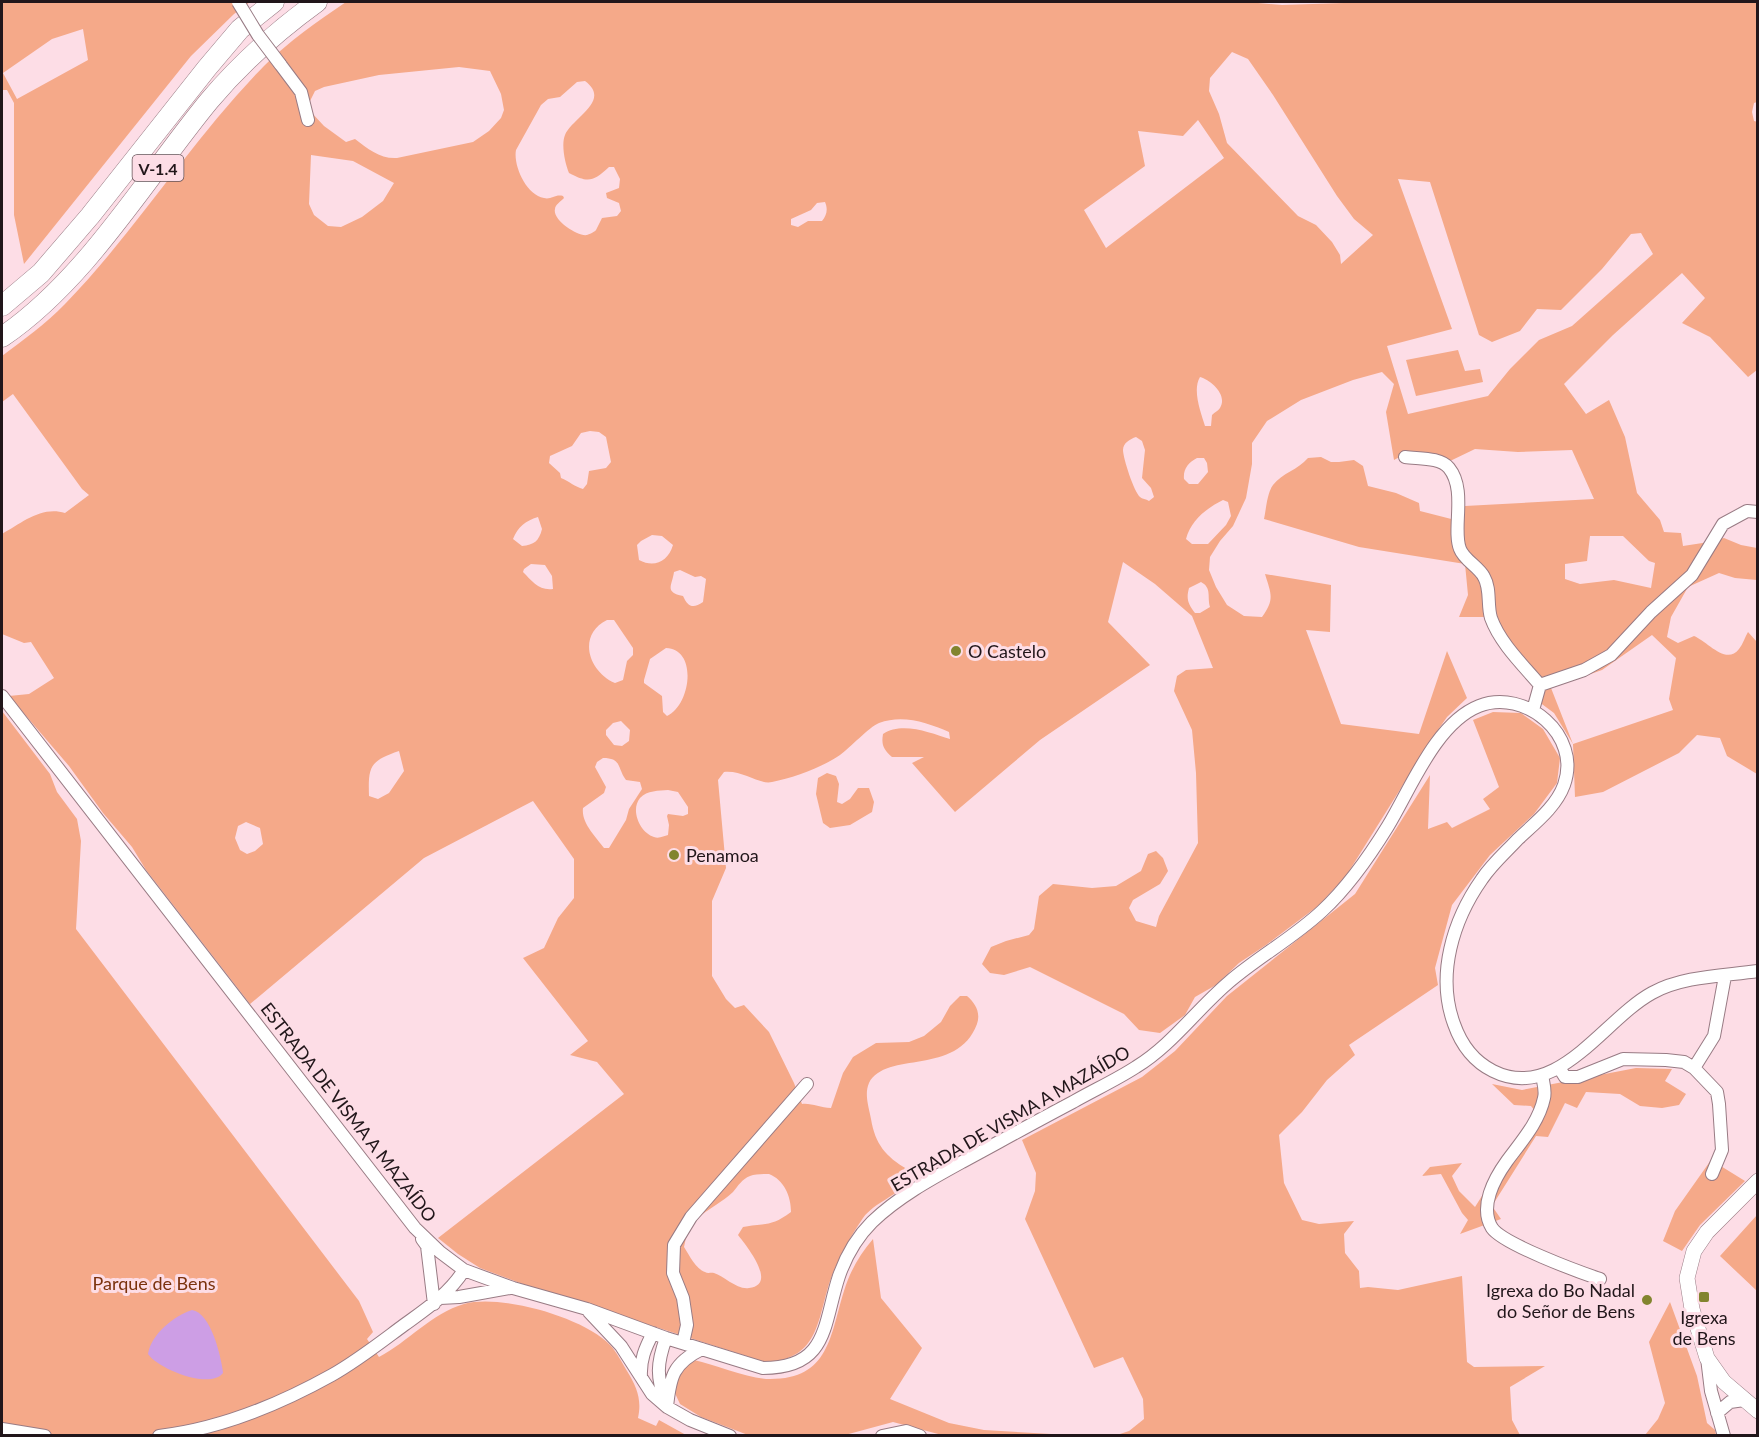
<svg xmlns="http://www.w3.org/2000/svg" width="1759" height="1437" font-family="Lato,sans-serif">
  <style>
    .green { fill: #f5a989; fill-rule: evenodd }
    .water { fill: #cd9ee5 }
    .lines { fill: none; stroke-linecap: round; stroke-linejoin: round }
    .minor-casing { stroke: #987b84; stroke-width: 14 }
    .tertiary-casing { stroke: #987b84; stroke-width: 16 }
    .trunk-casing { stroke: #987b84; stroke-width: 21 }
    .minor { stroke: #fff; stroke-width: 12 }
    .tertiary { stroke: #fff; stroke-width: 15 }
    .trunk { stroke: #fff; stroke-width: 20 }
    .minor-bridge-casing { stroke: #987b84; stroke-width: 14; stroke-linecap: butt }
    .minor-bridge { stroke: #fff; stroke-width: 12 }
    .poi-dot { fill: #82842e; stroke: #fddde6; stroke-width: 2 }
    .labels { text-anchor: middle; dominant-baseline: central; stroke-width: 6; stroke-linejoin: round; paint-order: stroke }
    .shield { fill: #fddde6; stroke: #635257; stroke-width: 1.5 }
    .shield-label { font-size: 16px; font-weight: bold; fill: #21161a }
    .poi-label { font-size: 18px; fill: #21161a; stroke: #fddde6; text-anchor: start }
    .street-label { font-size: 18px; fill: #21161a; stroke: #fddde6 }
    .park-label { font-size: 18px; fill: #7b320d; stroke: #fddde6 }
  </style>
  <rect width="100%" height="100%" fill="#fddde6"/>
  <!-- green -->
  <path class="green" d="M2,2H250L234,14L191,56L24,264L14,215V103L7,90H2ZM83,29L88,60L17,99L3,73L52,39Z
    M346,2H1247L1282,5L1374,2H1757V102L1754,103L1752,112L1754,121L1758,122L1757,370L1748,377L1710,337L1682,323L1705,298L1682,273L1613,335L1564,384L1586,414L1609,400L1625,437L1637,493L1660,520L1664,532L1681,533L1683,546L1709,542L1724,538L1741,545L1757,548V580L1735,578L1719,573L1688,587L1671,617L1667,637L1678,643L1694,636C1707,641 1726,666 1739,649C1743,644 1745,637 1748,632L1757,642V774L1727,756L1720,738L1697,735L1679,753L1603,792L1575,797L1573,744L1554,713L1531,696L1535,686L1494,638L1485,617H1459L1468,595L1465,564L1359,547L1264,519C1266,510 1267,493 1273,485C1282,473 1298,470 1308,458L1321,457L1331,462H1339L1354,460L1363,466L1368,486L1396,493L1419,503L1420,511L1463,522L1465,506L1594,499L1572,450L1518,452L1475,449L1448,462L1405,454L1394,460L1386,412L1394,384L1382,372L1353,380L1301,400L1267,421L1252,443V464L1246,498L1233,526L1220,541L1210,557L1209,570L1216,587L1227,605L1244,616L1262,617C1275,599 1271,594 1265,574L1331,585L1330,632L1306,630L1341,724L1419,734L1447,651L1467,698L1447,717L1431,740L1346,876L1318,906L1266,945L1239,963L1216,985L1195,997L1185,1015L1160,1033L1139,1030L1124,1014L1030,967L1004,975L990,973L982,964L991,947L1006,941L1029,935L1034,929L1039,896L1053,884L1092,888L1116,886L1141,871L1148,854L1156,851L1163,858L1168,871L1160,884L1133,900L1129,908L1136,921L1156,927L1159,916L1198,843L1196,773L1192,730L1174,691L1177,676L1186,670L1213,668L1192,616L1155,584L1123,562L1108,622L1150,665L1040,740L955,812L912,763L924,757H892C884,750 881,745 883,734C902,721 931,733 950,739L949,732C928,723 903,714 879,723C869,727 850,748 840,755C823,767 793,778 772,782C759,785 743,770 724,772L718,780L726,868L712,901V976L726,999L735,1008L744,1005L769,1032L794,1083L802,1104C812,1103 820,1108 831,1108L843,1073L853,1057L876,1043L909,1042L924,1036L941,1022L950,1006L960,996H967C975,1003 981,1012 977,1024C957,1077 886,1050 869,1083C864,1094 869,1108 871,1119C875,1144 886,1157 907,1169L910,1181C897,1196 875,1202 863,1218C849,1239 837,1260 829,1284C817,1324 817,1360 765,1362L528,1286L480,1268L458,1254L438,1238L624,1094L597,1062L570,1055L588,1041L523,958L544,948L558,918L574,898V859L533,801L424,858L250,1004L146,870L132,847L103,813L69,766L9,696L29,694L54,678L31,642L24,643L2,634V534C22,523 41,506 65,513L89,495L82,489L13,394L2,402V356C23,340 46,324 65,304C137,230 191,140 264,66C289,41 318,21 346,2ZM1232,52L1248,59L1273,95L1337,196L1354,219L1373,235L1341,264L1340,255L1332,242L1316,225L1298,216L1227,143L1219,114L1209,91L1210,78ZM459,67L490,71L501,94L504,110L501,118L489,131L473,142L397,158C380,159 368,149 355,139L346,142L324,126L311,112L310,101L315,91L324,87L379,75ZM585,81C612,101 572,118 565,135C561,145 565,163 569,173C588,183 593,182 609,167H614L620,179L619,188L606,193L607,198L619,203L621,211L617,216L602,218L596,230C596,231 588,235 587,235C578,237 552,220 555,209C555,205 561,201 564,198L563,196C555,194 551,200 544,198C526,195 513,165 516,150L541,105L548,99L560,97L577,82ZM1198,120L1224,158L1106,248L1084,210L1145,166L1138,131L1183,136ZM311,155L353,161L394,183L383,201L362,217L341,227L328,226L314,215L309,204ZM1398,179L1430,182L1479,335L1492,342L1520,331L1537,309L1561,310L1602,269L1631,234L1641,233L1653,254L1572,326L1539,340L1510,369L1488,396L1408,414L1387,346L1452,329ZM825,202C828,209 827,215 822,221H808L798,227L791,225V219L811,210L817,203ZM1200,377C1211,380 1228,395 1220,408C1218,411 1215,412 1212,415L1211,426H1205C1201,413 1192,390 1200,377ZM590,431L599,432L606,437L611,462L606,468L589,471L587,484L583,489C575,487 569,481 561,478L560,473L549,463L550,456L572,446L581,433ZM1136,437L1142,441L1145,450L1142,478L1151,488L1154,497L1149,501C1146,499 1142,499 1140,497C1134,492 1123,458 1123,450C1123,443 1130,439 1136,437ZM1197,458H1204L1207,463L1208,472L1198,484H1189L1184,479C1183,469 1188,463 1197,458ZM1223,500L1228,502L1231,516L1226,525L1208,544H1192L1186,539C1191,520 1207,508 1223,500ZM538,517L542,529C539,541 534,545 522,546L513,539C518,527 525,521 538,517ZM652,535L662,536L673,545C668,562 654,568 639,560L637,545L641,541ZM1590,536H1623L1649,561L1655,563L1651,588L1614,580L1580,584L1565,579V564L1587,561ZM531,564L545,565L552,576L553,589C539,591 532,581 523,572L524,569ZM680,570L695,577L701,576L706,579L703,602C693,609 688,607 683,596C664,592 672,586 674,572ZM1201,582C1212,588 1207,596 1210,607L1200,613H1195C1188,604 1186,599 1189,588ZM607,620H614L633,648V655L627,661L623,680L615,683C588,671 577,635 607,620ZM1652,635L1676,658L1669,699L1673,710L1573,744L1551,688L1602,670ZM666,648C698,649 691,705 667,716L663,712L662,696L644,683V680L650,659ZM621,721L630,730L629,741L622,746L614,745L606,735V730L613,723ZM399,751L404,771L389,793L378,799L369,796C368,766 370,761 399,751ZM603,758C622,758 617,768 626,780L640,782L642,789L629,809L626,820L609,848H604C596,837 581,823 583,808L604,793L606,787L595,767L597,762ZM668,790L678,792L688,807V814L683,816L668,814L667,816L669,825L668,835C664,836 659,839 654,837C640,833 630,810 640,798C647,790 659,791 668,790ZM246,822L260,828L263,844L255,851L247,854L240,850L235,838L238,826ZM769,1174C784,1180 791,1196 791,1212C771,1227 765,1223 743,1227L738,1235C745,1244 779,1285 749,1288C737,1290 724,1276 714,1273C711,1272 708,1274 705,1272C696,1269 689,1255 684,1247C691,1212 710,1213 733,1192C738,1186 742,1179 750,1176C755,1174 762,1174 769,1174Z
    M1458,350L1465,371L1480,369L1483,382L1416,396L1406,360Z
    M2,711L50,774L57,792L77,819L81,841L76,929L359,1301L373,1332L367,1339L379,1357C408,1342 432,1313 464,1304C501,1294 583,1317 610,1345C617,1352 622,1363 627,1371C637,1387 642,1400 638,1418L656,1426L659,1420L686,1435H2Z
    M1493,712L1521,713L1543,729L1560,758L1557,783L1534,814L1490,855L1452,905L1435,968L1438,985L1349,1045L1355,1055L1327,1080L1302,1112L1279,1135L1284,1183L1302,1220L1319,1224L1354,1221L1344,1234L1345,1253L1359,1271L1360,1288L1368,1287L1398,1290L1462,1276L1467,1362L1474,1367L1545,1366L1510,1387L1512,1420L1520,1435H1117L1129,1431L1144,1419L1143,1399L1123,1357L1094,1368L1025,1219L1035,1191L1036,1173L1022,1140L1142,1077L1175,1051L1227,996L1355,894L1430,775L1428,829L1447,822L1452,828L1490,809L1483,799L1499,787L1473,720Z
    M827,773L836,776L839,784L837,802L842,804L850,799L858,788H869L874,802L872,812L850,825L830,828L823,823L816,794L818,778Z
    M1636,1068L1672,1069L1665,1081L1686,1094L1679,1105L1662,1108L1640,1106L1620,1094L1586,1092L1577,1108L1565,1103L1548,1137L1536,1136L1492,1206L1501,1219L1460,1234L1468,1220L1462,1213L1441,1174L1422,1176L1430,1167L1462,1163L1452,1176L1459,1191L1475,1207L1535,1111L1531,1106L1514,1105L1492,1084L1522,1090Z
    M1711,1160L1745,1181L1700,1225L1682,1251L1663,1241L1675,1211Z
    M1757,1215V1291L1720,1256Z
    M873,1239L881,1298L922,1348L890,1399L949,1423L984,1430L1069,1435H942L893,1422L845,1435H748L701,1417L680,1404L673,1389L681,1372L694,1360C716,1365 749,1379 770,1379C830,1379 830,1335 844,1291C850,1271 860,1254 873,1239Z
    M1670,1302L1697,1376L1707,1423L1715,1430L1716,1435H1645L1658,1419L1665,1403L1649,1342Z"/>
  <!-- water -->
  <path class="water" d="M192,1310C211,1313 221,1356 223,1373C210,1390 158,1369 148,1354C151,1334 174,1316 192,1310Z"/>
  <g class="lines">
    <!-- minor casing -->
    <g class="minor-casing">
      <path id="minor" d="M280,64L301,92L308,120
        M1405,457C1419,459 1440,457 1449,468C1467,490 1452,529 1460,549C1464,560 1479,567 1484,577C1491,589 1487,605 1491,618C1500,643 1523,665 1540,685L1584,670L1611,655L1651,612L1692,575L1723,524L1747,511L1758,512
        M2,696L415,1228L440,1252L464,1270L513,1288L587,1309L666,1338L763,1368C829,1368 823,1324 839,1276C846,1256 857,1237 872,1222C898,1197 931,1179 962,1162C999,1142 1035,1122 1073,1102C1094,1090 1116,1080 1136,1067C1172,1045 1196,1010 1229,982C1258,957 1293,938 1322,911C1348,887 1369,857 1388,826C1411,788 1436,723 1479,706C1525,688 1582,735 1564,785C1556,807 1535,823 1518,839C1506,852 1492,864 1482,879C1453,920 1436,975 1454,1024C1461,1044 1473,1061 1493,1071C1557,1103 1603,1020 1652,993C1683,976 1723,976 1758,971
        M1533,710L1540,685
        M1694,1068L1714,1036L1725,976
        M1560,1069L1565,1077H1578L1623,1059L1666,1060L1684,1062L1694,1068L1717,1092L1719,1104L1722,1150L1712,1174
        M1542,1075C1543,1082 1546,1091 1544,1098C1539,1122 1521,1142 1507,1161C1494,1179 1479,1207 1492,1228C1503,1244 1579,1272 1600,1279
        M422,1239L427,1246L434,1304
        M440,1298L459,1297L510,1288
        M589,1312L621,1346L652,1394L667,1407L690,1420L730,1436
        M683,1343L687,1325L683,1298L673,1273L674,1245L691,1217L807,1084
        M1707,1358L1711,1391L1724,1436
        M641,1377C640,1360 645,1348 653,1333
        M666,1403C656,1377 657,1363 666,1338
        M667,1407C670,1377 673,1363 702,1349
        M1717,1413L1730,1402L1744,1400
        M2,1429L45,1436
        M159,1436C219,1429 280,1404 332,1375C357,1361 381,1342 404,1325C426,1309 449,1294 464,1270
        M882,1436L906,1431L920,1436"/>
    </g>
    <!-- tertiary casing -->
    <g class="tertiary-casing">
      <path id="tertiary" d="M1758,1181L1707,1232L1694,1251L1687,1278L1692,1309L1707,1358L1724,1382L1758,1411"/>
    </g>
    <!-- trunk casing -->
    <g class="trunk-casing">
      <path id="trunk" d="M2,306L41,273L90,216L207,68L240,29L274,2
        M2,337C86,280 145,179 209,101C241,63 277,31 317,2"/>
    </g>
    <!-- minor -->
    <use href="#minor" class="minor"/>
    <!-- tertiary -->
    <use href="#tertiary" class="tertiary"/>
    <!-- trunk -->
    <use href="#trunk" class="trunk"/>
    <!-- minor-bridge casing -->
    <g class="minor-bridge-casing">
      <path id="minor-bridge" d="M238,2L258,35L280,64"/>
    </g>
    <!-- minor-bridge -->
    <use href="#minor-bridge" class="minor-bridge"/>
  </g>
  <!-- markers -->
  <g class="poi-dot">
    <circle cx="956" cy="651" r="6"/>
    <circle cx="674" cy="855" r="6"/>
    <rect x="1698" y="1291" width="12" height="12" rx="3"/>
    <circle cx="1647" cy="1300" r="6"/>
  </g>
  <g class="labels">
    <!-- shield labels -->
    <rect class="shield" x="132.5" y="155" width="51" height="26" rx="4.5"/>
    <g class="shield-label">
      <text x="158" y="168">V-1.4</text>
    </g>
    <!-- poi labels -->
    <g class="poi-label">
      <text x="968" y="651">O Castelo</text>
      <text x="686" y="855">Penamoa</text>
      <text x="1635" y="1290" text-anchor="end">Igrexa do Bo Nadal<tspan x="1635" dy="21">do Señor de Bens</tspan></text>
      <text x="1704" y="1317" text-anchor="middle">Igrexa<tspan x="1704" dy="21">de Bens</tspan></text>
    </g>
    <!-- street labels -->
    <g class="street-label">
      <text transform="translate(349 1112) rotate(52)">ESTRADA DE VISMA A MAZAÍDO</text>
      <text transform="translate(1010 1118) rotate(-30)">ESTRADA DE VISMA A MAZAÍDO</text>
    </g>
    <!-- park labels -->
    <g class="park-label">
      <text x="154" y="1283">Parque de Bens</text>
    </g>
  </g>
  <!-- border -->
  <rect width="1759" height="1437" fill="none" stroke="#21161a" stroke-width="6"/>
</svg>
